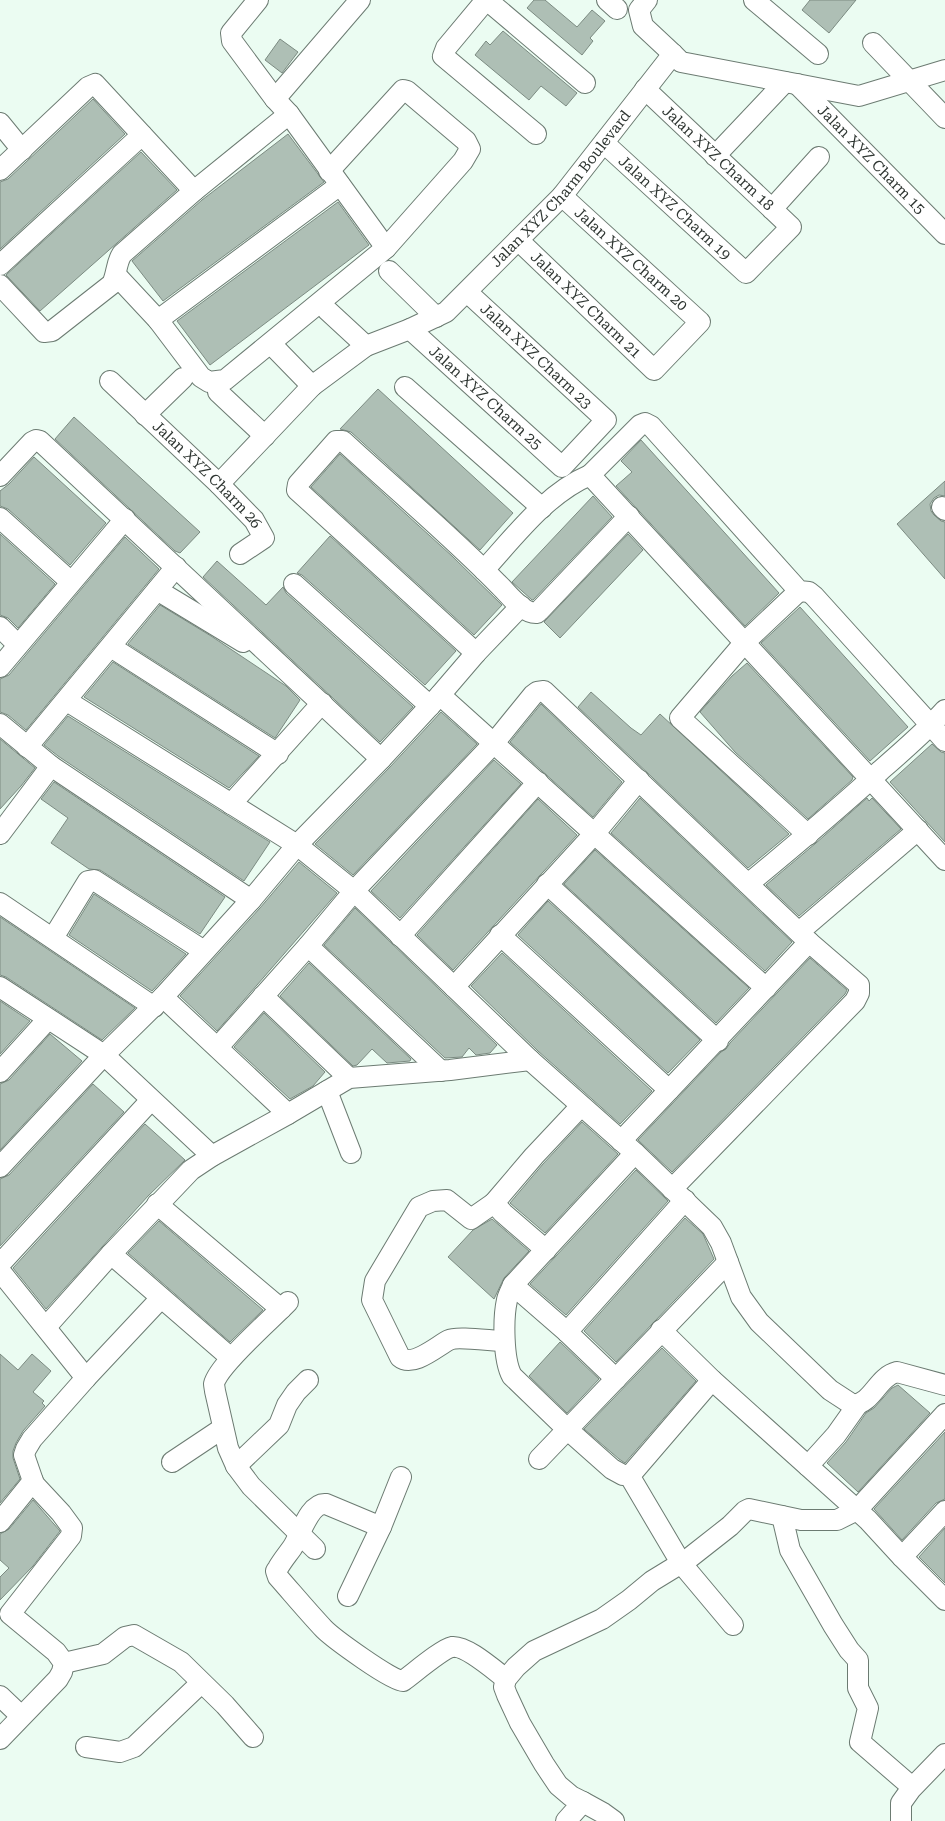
<svg xmlns="http://www.w3.org/2000/svg" width="945" height="1821" font-family="'Roboto Serif',serif">
  <style>
    .building { fill: #aebfb5; stroke: #7c8b82 }
    .lines { fill: none; stroke-linecap: round; stroke-linejoin: round }
    .minor-casing { stroke: #6c7b72; stroke-width: 22 }
    .minor { stroke: #fff; stroke-width: 20 }
    .labels { text-anchor: middle; dominant-baseline: central; stroke-width: 4.5; stroke-linejoin: round; paint-order: stroke }
    .street-label { font-size: 15px; fill: #2f3632; stroke: #fff }
  </style>
  <rect width="100%" height="100%" fill="#ebfcf2"/>
  <!-- building -->
  <path class="building" d="M534,0H545L577,27L592,10L605,21L590,38L593,41L582,55L527,8Z
    M810,0H856L829,33L802,10Z
    M503,31L577,93L566,106L541,86L529,100L475,55L486,41L490,45Z
    M280,39L298,52L282,73L265,60Z
    M93,99L125,134L0,249V182L8,179Z
    M288,134L324,182L163,301L132,261L202,200Z
    M141,152L177,190L40,311L6,275Z
    M338,202L369,245L210,365L177,321Z
    M378,389L513,513L480,550L351,432L340,429Z
    M74,417L200,532L180,553L175,551L55,439Z
    M641,440L779,593L745,626L616,486L632,472L621,461Z
    M340,454L452,556L502,605L474,635L311,487Z
    M34,457L106,523L70,565L8,509L0,506V491L9,484Z
    M945,481V496L939,495L934,498L930,504L931,511L934,515L941,521L945,522V579L897,524Z
    M593,496L612,517L533,600H532L512,582Z
    M0,534L55,584L18,628L8,618L0,615Z
    M628,534L643,550L560,638L544,622Z
    M330,536L456,651L425,685L302,575L297,573Z
    M125,537L159,569L26,730L8,715L0,712V679L9,675Z
    M217,561L266,605L283,587L286,593L413,707L380,742L203,577Z
    M160,605L211,636L286,686L300,700L275,738L128,644Z
    M800,607L908,727L870,761L761,643Z
    M113,662L259,756L229,788L84,697Z
    M747,663L853,777L852,780L808,819L735,752L700,712L732,676Z
    M591,692L631,728L641,735L660,714L789,834L748,868L578,707Z
    M541,704L622,782L593,817L510,742Z
    M441,712L477,744L353,875L315,844L390,767Z
    M68,716L270,842L244,881L58,756L44,745Z
    M0,739L35,768L21,786L0,809Z
    M932,744L941,752L945,753V842L890,782Z
    M494,760L521,784L400,918L371,891Z
    M54,782L225,897L200,934L100,870L89,869L51,843L68,818L41,799Z
    M640,798L792,942L765,971L611,833Z
    M867,798L869,801L872,798L901,829L799,916L766,885L816,843Z
    M538,799L577,835L453,970L417,935Z
    M595,850L749,988L716,1023L564,884Z
    M299,862L337,893L217,1031L180,996L260,908Z
    M94,894L186,954L152,991L69,935Z
    M548,901L700,1040L668,1073L518,935Z
    M355,908L497,1045L490,1053L476,1055L469,1048L462,1057L445,1058L324,945Z
    M0,917L135,1008L102,1040L6,977L0,975Z
    M502,953L652,1091L620,1124L538,1051L471,986Z
    M810,958L847,990L845,994L672,1172L638,1140L721,1052L726,1049L730,1043Z
    M309,963L411,1059L410,1061L387,1063L372,1049L357,1065L353,1066L280,996Z
    M0,1001L30,1021L0,1054Z
    M264,1013L325,1072L313,1086L290,1099L234,1047Z
    M50,1034L82,1061L0,1150V1084L9,1080Z
    M93,1084L124,1112L0,1246V1179L9,1175Z
    M582,1122L618,1154L545,1233L510,1203L543,1164Z
    M145,1124L185,1160L148,1196L46,1309L13,1268Z
    M636,1170L668,1201L566,1315L530,1284Z
    M685,1218L703,1234L714,1259L616,1362L584,1331Z
    M492,1219L529,1251L504,1278L494,1299L448,1257L473,1230Z
    M159,1221L263,1310L230,1342L128,1253Z
    M560,1342L599,1379L567,1413L529,1376Z
    M662,1348L696,1381L625,1463L619,1459L584,1429Z
    M0,1354L18,1370L32,1354L51,1371L33,1392L44,1401L42,1403L45,1406L23,1431L16,1443L13,1451V1458L20,1479L0,1503Z
    M898,1385L930,1413L858,1492L827,1463L846,1442L866,1413L874,1408L892,1388Z
    M945,1432V1499L936,1503L902,1540L874,1509Z
    M33,1500L60,1531L33,1566L0,1600V1577L9,1568L0,1560V1534L9,1529Z
    M945,1528V1583L919,1557Z"/>
  <g class="lines">
    <!-- minor casing -->
    <g class="minor-casing">
      <g id="minor">
        <path d="M258,0L231,33L232,41L275,99L289,114L386,248"/>
        <path d="M486,0L446,48L443,56L536,134"/>
        <path d="M487,0L585,83"/>
        <path d="M607,0L617,9"/>
        <path d="M647,0L639,10L643,26L673,54"/>
        <path d="M754,0L818,54"/>
        <path d="M873,43L945,118"/>
        <path id="s1" d="M797,84L945,234"/>
        <path d="M275,99L360,0"/>
        <path d="M0,123L22,150"/>
        <path id="s2" d="M604,143L746,273L791,227L645,89"/>
        <path d="M715,156L785,82"/>
        <path d="M0,170L88,87L95,84L194,191"/>
        <path d="M772,209L819,157"/>
        <path id="s3" d="M518,240L654,370L700,322L562,196"/>
        <path d="M0,265L142,135"/>
        <path d="M389,271L436,317"/>
        <path d="M116,275L158,320L201,377L209,382L225,380L386,248L463,161L470,149L466,141L407,91L403,90L329,171"/>
        <path d="M0,285L44,332L52,331L112,284C117,274 116,263 122,254L194,191L289,114"/>
        <path d="M327,310L366,346"/>
        <path d="M158,320L340,185"/>
        <path id="s4" d="M410,329L562,467L606,420L467,292"/>
        <path d="M274,347L312,386"/>
        <path id="s5" d="M110,381L219,484L254,520L264,538L240,554"/>
        <path d="M405,387L542,508"/>
        <path d="M218,392L265,436"/>
        <path d="M145,415L183,378"/>
        <path d="M590,475L640,425L645,423L651,426L799,591L809,592L814,596L945,741"/>
        <path d="M0,476L32,442L36,440L40,441L381,759"/>
        <path id="s6" d="M219,484L312,386L366,346L410,329L446,312L562,196L673,54L681,62L859,96L945,70"/>
        <path d="M942,507L945,510"/>
        <path d="M0,518L71,582"/>
        <path d="M484,570C515,536 547,493 590,475L945,860"/>
        <path d="M294,584L430,706"/>
        <path d="M157,590L243,642"/>
        <path d="M799,591L745,642L680,718L808,835"/>
        <path d="M0,627L18,645"/>
        <path d="M111,647L278,754"/>
        <path d="M476,653L297,490L298,484L336,441H343C395,489 449,534 498,584C508,593 522,614 537,613L539,611L629,516"/>
        <path d="M0,667L125,519"/>
        <path d="M440,695L766,988"/>
        <path d="M67,701L297,845L354,891L530,1060L635,1153L712,1227L721,1243L741,1297L759,1322L830,1390L853,1405C873,1403 877,1377 897,1372L945,1385"/>
        <path d="M0,724L51,766L251,900"/>
        <path d="M27,747L176,567"/>
        <path d="M231,804L322,703"/>
        <path d="M0,834L51,766"/>
        <path d="M547,884L718,1041"/>
        <path d="M748,884C793,847 838,809 881,770C903,751 925,732 945,710"/>
        <path d="M0,903L154,1007"/>
        <path d="M799,932L918,830"/>
        <path d="M500,935L669,1090"/>
        <path d="M400,936L538,782"/>
        <path d="M53,938L88,881L94,880L204,951"/>
        <path d="M308,946L441,1071"/>
        <path d="M0,987L104,1055L212,1156"/>
        <path d="M454,987L595,833L639,780"/>
        <path d="M263,996L349,1078"/>
        <path d="M163,997L288,1114"/>
        <path d="M218,1047L308,946L354,891L494,743L533,695L537,692L544,691L809,942L859,985V993L855,1001L672,1189"/>
        <path d="M0,1072L48,1019"/>
        <path d="M327,1091L351,1153"/>
        <path d="M621,1141L809,942"/>
        <path d="M635,1153L513,1285C511,1290 508,1295 507,1300C503,1318 503,1360 512,1376L568,1430L612,1469L623,1475H629L633,1472L712,1380"/>
        <path d="M0,1167L104,1055L163,997L251,900L297,845L381,759L440,695L476,653L521,606"/>
        <path d="M494,1203L471,1219L447,1200L433,1201L419,1207L375,1281L372,1300L400,1357C413,1368 437,1346 449,1340C457,1336 493,1341 504,1341"/>
        <path d="M157,1204L281,1309"/>
        <path d="M546,1250L503,1213L494,1203L534,1156L581,1106"/>
        <path d="M111,1254L231,1358"/>
        <path d="M0,1264L151,1100"/>
        <path d="M0,1271L86,1378"/>
        <path d="M513,1285L567,1332L616,1379"/>
        <path d="M288,1302C273,1318 218,1365 214,1384C214,1385 215,1390 215,1391L228,1448L236,1466L251,1486L315,1549"/>
        <path d="M46,1327L111,1254L191,1170L212,1156L288,1114L349,1078L450,1070L530,1060"/>
        <path d="M661,1330L712,1380L868,1520L902,1557L945,1600"/>
        <path d="M567,1332L685,1200"/>
        <path d="M539,1459L728,1262"/>
        <path d="M172,1462L223,1428"/>
        <path d="M236,1466L279,1425L287,1405L296,1392L308,1380"/>
        <path d="M808,1466L836,1435L858,1404"/>
        <path d="M629,1475L681,1563L733,1625"/>
        <path d="M401,1477L381,1527L326,1504C309,1502 300,1537 292,1548C287,1555 282,1561 278,1568L276,1571L278,1577C293,1594 308,1612 324,1629C333,1638 393,1682 403,1681C414,1673 442,1649 452,1647C466,1645 494,1670 506,1679"/>
        <path d="M782,1516L790,1550L833,1625L849,1650L858,1660V1688L868,1708L860,1742L912,1787"/>
        <path d="M0,1522L33,1481"/>
        <path d="M902,1557L945,1511"/>
        <path d="M348,1596L381,1527"/>
        <path d="M64,1663L103,1654L125,1637L134,1635L181,1662L225,1705L253,1737"/>
        <path d="M0,1696L21,1716"/>
        <path d="M0,1739L58,1679L62,1672L64,1663L56,1652L10,1614L71,1536L72,1528L61,1513L34,1484L24,1455L26,1449L32,1439L86,1378L161,1298"/>
        <path d="M86,1747L120,1752L134,1747L201,1683"/>
        <path d="M583,1802L571,1796L558,1785L544,1764L520,1723L507,1695L504,1687L506,1679L516,1667L534,1651L602,1619L629,1600L652,1581L688,1559L730,1526L745,1511L749,1509L801,1520H837L857,1510L945,1414"/>
        <path d="M566,1821L583,1802L603,1813L614,1821"/>
        <path d="M901,1821V1803L911,1789L945,1754"/>
      </g>
    </g>
    <!-- minor -->
    <use href="#minor" class="minor"/>
  </g>
  <g class="labels">
    <!-- street labels -->
    <g class="street-label">
      <text transform="translate(718 158) rotate(43)">Jalan XYZ Charm 18</text>
      <text stroke="none"><textPath href="#s1" startOffset="106">Jalan XYZ Charm 15</textPath></text>
      <text stroke="none"><textPath href="#s6" startOffset="458">Jalan XYZ Charm Boulevard</textPath></text>
      <text stroke="none"><textPath href="#s2" startOffset="96">Jalan XYZ Charm 19</textPath></text>
      <text transform="translate(631 259) rotate(42)">Jalan XYZ Charm 20</text>
      <text stroke="none"><textPath href="#s3" startOffset="94">Jalan XYZ Charm 21</textPath></text>
      <text transform="translate(536 356) rotate(43)">Jalan XYZ Charm 23</text>
      <text stroke="none"><textPath href="#s4" startOffset="102">Jalan XYZ Charm 25</textPath></text>
      <text stroke="none"><textPath href="#s5" startOffset="135">Jalan XYZ Charm 26</textPath></text>
    </g>
  </g>
</svg>
